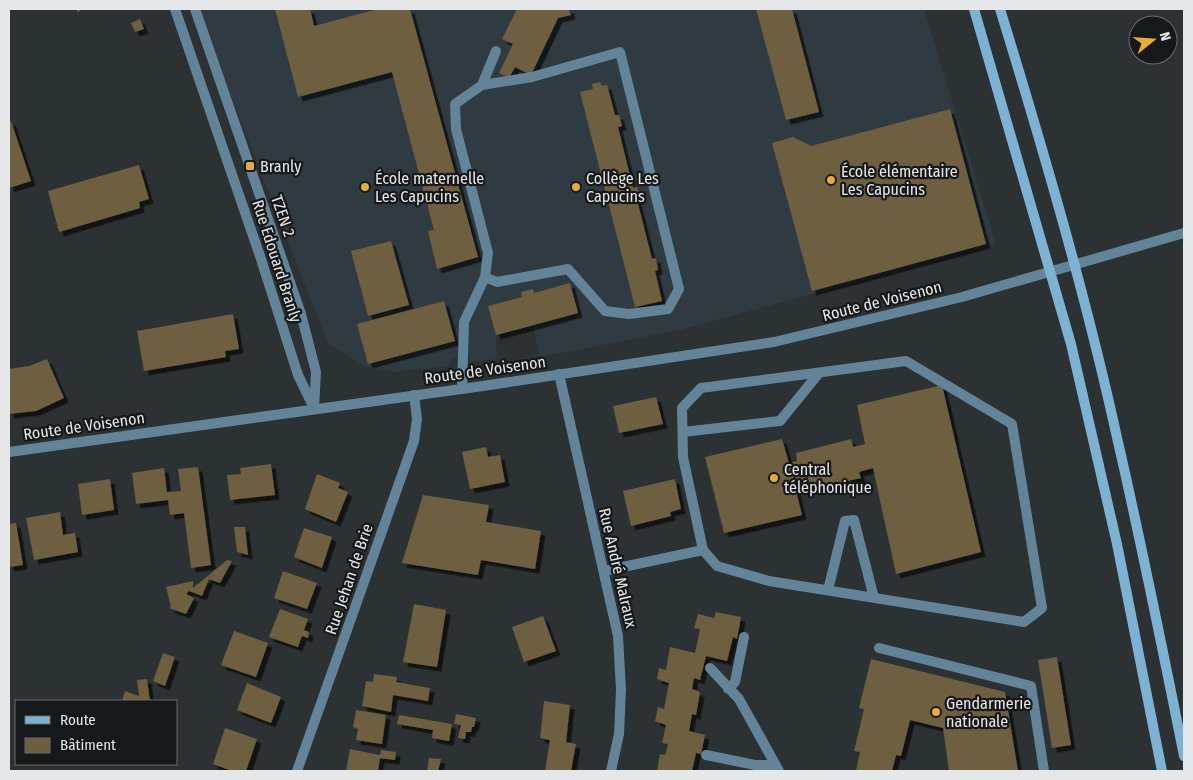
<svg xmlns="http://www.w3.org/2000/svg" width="1193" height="780" font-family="'Fira Sans Condensed',sans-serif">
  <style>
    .built { fill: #303a41 }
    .building { fill: #6e5e40; filter: url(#shadow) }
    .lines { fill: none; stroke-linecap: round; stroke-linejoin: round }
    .path { stroke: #65696b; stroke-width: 3; stroke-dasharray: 2.5 2.5; stroke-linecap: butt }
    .service { stroke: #628398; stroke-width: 10 }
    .minor { stroke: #628398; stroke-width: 10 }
    .tertiary { stroke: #628398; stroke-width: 10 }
    .secondary { stroke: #7db2d3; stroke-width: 10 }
    .poi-dot { fill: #e5ad35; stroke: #161819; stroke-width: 2 }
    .labels { text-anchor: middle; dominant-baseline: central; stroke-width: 4.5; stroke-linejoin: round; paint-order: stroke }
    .poi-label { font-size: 16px; fill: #e5e7e9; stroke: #161819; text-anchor: start }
    .street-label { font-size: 16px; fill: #e5e7e9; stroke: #161819 }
  </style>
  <defs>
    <filter id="shadow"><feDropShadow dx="4.5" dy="4.5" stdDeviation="0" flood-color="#0009"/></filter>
  </defs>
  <rect width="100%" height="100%" fill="#2c3133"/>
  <!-- built -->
  <path class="built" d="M197,9H924L996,244L680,330L540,357L533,326L496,335L497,359L471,362L468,355L452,358L448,366L392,372L368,368L328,344Z"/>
  <!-- building -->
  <path class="building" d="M275,9H310L314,26L378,9H410L478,257L437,269L428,231L434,230L392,72L298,97Z
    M517,9H573L569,10L571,15L558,18L531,75L515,67L509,78L499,73L513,44L502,39Z
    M756,9H792L819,112L786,120Z
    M140,19L144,29L135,32L131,23Z
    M600,82L602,86L607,85L615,115H619L622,126L618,127L633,188L637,187L641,199L637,200L652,259L656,258L658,270L655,271L662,301L635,307L580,92L593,89L592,84Z
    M950,109L986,244L812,291L772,143L793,137L811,146Z
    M11,121L31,181L9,188V122Z
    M139,165L149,199L139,202L140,208L59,232L48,191Z
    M391,241L409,305L368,316L351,251Z
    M570,283L578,313L496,335L488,306L522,297L521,292L533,289L534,293Z
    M444,301L455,341L368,364L357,324Z
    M233,314L239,349L225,351L226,357L144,371L137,331Z
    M47,359L64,398L36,411L9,414V369L29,366Z
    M942,385L981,552L896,574L873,468L859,472L861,478L804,491L803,485L795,487L802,515L724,533L705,457L782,439L789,463L797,461L796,453L851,439L853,447L865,444L857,405Z
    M656,397L663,424L619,433L613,406Z
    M486,447L488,457L500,455L505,482L470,489L462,452Z
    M271,464L275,495L230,500L227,475L241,474L240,468Z
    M198,467L211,565L191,568L184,513L170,515L168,500L136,504L132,473L164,468L167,492L181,491L178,469Z
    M317,474L340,483L338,488L348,492L336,522L305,509Z
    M110,479L114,510L82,515L78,484Z
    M675,479L681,509L670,512L671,516L631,526L623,491Z
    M423,495L489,505L486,522L541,531L535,569L481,560L478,575L402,563Z
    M60,512L63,535L75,533L78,552L34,560L26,518Z
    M16,523L23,565L9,567V524Z
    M234,527H245L248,555L237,552Z
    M304,528L332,537L322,568L294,557Z
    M227,560L232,561L220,583L209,579L202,596L189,591L186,594L194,598L186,614L169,608L171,607L166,587L193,581V588Z
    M283,571L317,583L307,609L274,598Z
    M414,604L446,610L437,667L403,662Z
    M280,609L308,619L304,630L309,632L308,638L302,636L298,647L269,637Z
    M716,612L741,617L737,639L733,637L727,661L706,656L700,680L694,678L692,689L700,692L696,715L692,714L689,731L705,735L701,754L696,753L692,771H657L660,754L665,755L668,744L662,743L666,725L655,721L658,707L664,709L669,683L657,679L659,668L666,670L670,647L695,653L700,629L694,628L698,614L714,618Z
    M543,616L556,651L524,662L512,627Z
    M234,631L268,643L256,677L221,665Z
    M163,653L175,657L165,686L153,681Z
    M1057,657L1071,745L1052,748L1038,660Z
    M871,659L1005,692L1018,771H949L943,728L910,720L901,756L896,755L892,771H856L860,752L854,751L864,709L859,708Z
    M374,674L397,677L396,682L430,688L428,701L393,695L391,712L362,706L366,681L373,682Z
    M147,679L150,701H122L125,691L139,696L137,680Z
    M247,683L281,697L271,723L237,710Z
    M544,701L570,705L566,742L576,744L571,771H545L550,740L540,738Z
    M356,710L386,715L382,744L356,740L358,729L353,727Z
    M456,714L476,718L474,727H472L471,732H466L465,739L458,738L461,725L454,724Z
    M399,715L452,724L449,741L432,738L433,730L397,724Z
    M225,728L257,739L246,771H232L213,764Z
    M350,749L380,755L381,750L396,752L395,760L380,758L378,771H346Z
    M429,758L441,759L438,771H427Z"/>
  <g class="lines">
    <!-- path -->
    <path class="path" d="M78,9L79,13"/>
    <!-- service -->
    <path class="service" d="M195,9L301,314L316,372L314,408
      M482,85L496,51
      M462,389L464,322L485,277L488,253L456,129L455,104L482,85L532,77L620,52L679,289L668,309L629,314L605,311L568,269L497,282L485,277
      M683,432L780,421L819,373
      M604,571L703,550L717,566L769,581L1024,622L1042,608L1012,424L906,361L701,388L682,408L683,457L703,550
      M828,590L845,521L854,520L874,598
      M879,648L1031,686L1044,771
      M710,668L739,699L779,771
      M728,689L735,682L744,637
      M706,755L755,765H776"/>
    <!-- minor -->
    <path class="minor" d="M175,9L260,256L298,375L314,408
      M559,374L618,636L621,690L619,734L611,771
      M297,771L414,441L417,419L414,395"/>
    <!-- tertiary -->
    <path class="tertiary" d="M9,452L483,386L774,342L962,297L1184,233"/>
    <!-- secondary -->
    <path class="secondary" d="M974,9L1071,344L1117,544L1162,771
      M1000,9C1044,152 1086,296 1118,442C1142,546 1163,651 1184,756"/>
  </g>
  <!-- markers -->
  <g class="poi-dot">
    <rect x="245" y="161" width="10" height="10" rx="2.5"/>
    <circle cx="831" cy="180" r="5"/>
    <circle cx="365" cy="187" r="5"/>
    <circle cx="576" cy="187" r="5"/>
    <circle cx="774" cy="478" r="5"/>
    <circle cx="936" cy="712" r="5"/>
  </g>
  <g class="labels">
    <!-- poi labels -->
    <g class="poi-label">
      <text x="260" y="166">Branly</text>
      <text x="841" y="171">École élémentaire<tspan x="841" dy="18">Les Capucins</tspan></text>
      <text x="375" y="178">École maternelle<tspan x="375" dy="18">Les Capucins</tspan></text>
      <text x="586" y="178">Collège Les<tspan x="586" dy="18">Capucins</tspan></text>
      <text x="784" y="469">Central<tspan x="784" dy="18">téléphonique</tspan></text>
      <text x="946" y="703">Gendarmerie<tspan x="946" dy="18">nationale</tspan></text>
    </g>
    <!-- street labels -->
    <g class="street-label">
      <text transform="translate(283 216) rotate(71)">TZEN 2</text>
      <text transform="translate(277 261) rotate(72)">Rue Edouard Branly</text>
      <text transform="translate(882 301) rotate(-14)">Route de Voisenon</text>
      <text transform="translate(485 370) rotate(-8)">Route de Voisenon</text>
      <text transform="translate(84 426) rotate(-8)">Route de Voisenon</text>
      <text transform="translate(618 568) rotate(77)">Rue André Malraux</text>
      <text transform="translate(349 579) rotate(-71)">Rue Jehan de Brie</text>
    </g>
  </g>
  <!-- border -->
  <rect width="1193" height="780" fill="none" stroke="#e5e7e9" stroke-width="20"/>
  <!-- legend -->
  <rect x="15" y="700" width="162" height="65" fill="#161819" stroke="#696b6c"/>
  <rect x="25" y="716" width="25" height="8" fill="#7db2d3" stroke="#696b6c"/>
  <text x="60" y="725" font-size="15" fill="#e5e7e9">Route</text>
  <rect x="25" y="738" width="25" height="15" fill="#6e5e40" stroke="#696b6c"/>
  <text x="60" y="750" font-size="15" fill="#e5e7e9">Bâtiment</text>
  <!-- north arrow -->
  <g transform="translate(1153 40) rotate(73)"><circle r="24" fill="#161819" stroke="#696b6c"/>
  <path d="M0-4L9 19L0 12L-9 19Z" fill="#e5ad35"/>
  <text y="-8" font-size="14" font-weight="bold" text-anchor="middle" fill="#e5e7e9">N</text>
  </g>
</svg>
